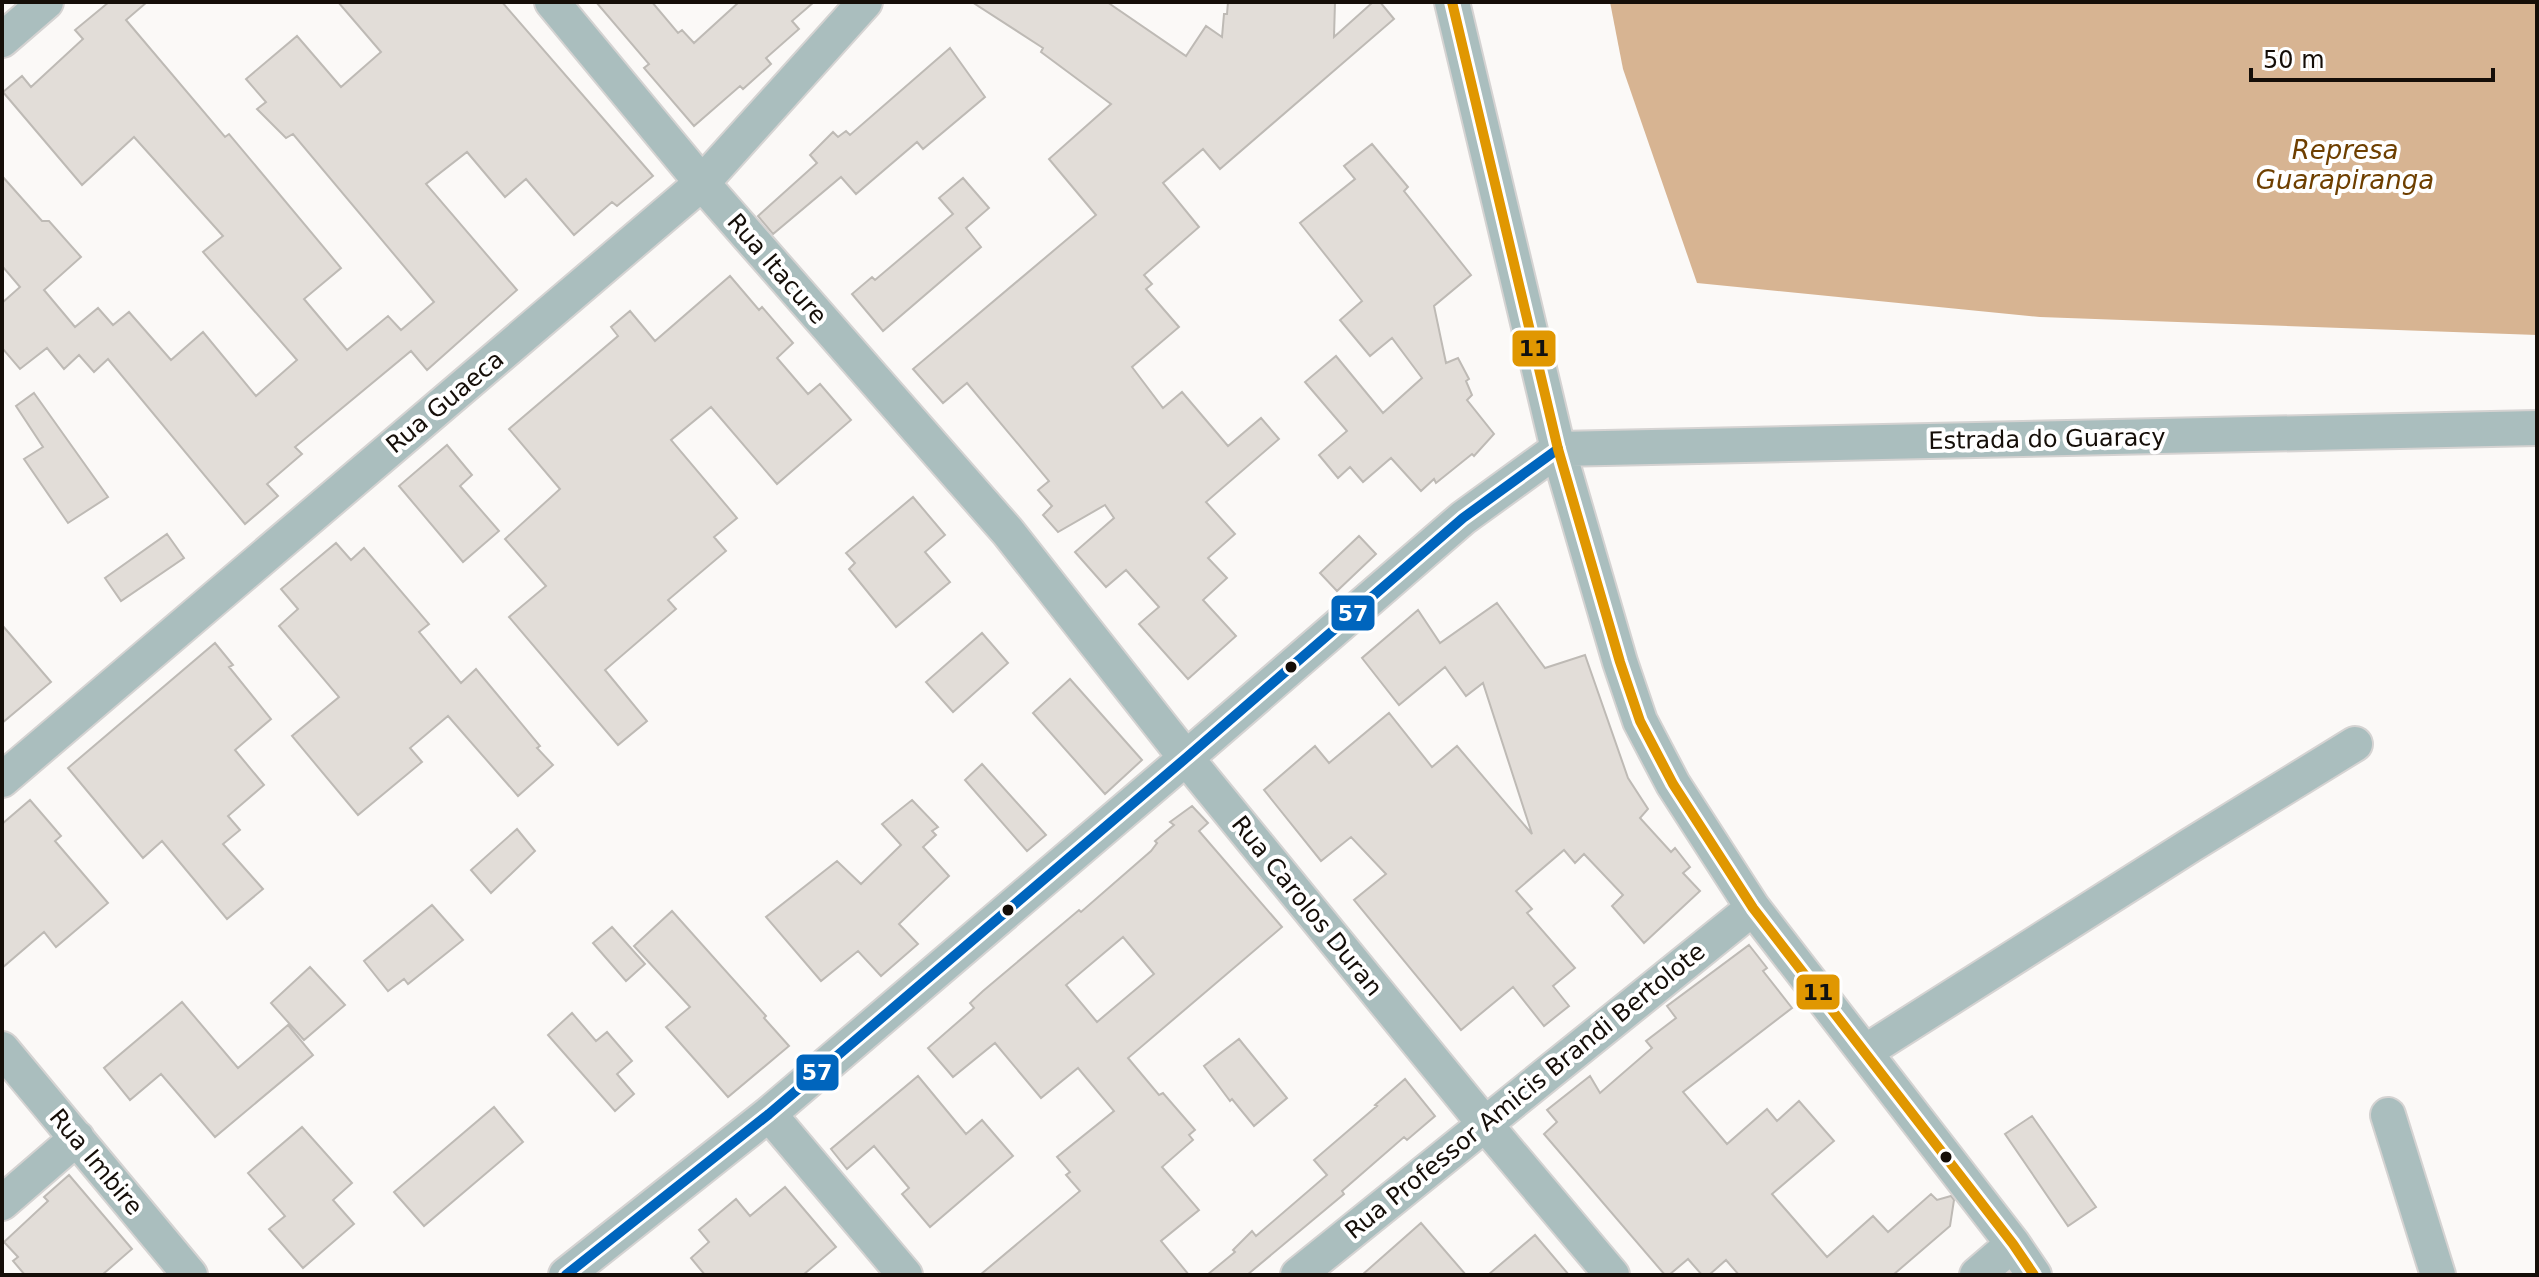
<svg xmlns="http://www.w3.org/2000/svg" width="2539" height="1277" font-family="'DejaVu Sans',sans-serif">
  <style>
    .water { fill: #d7b492 }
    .building { fill: #e2ddd8; stroke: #bebab5; stroke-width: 2; fill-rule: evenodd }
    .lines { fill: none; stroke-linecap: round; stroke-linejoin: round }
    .street-casing { stroke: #d5d3d2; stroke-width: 38 }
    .street { stroke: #aabebe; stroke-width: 34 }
    .bus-1-casing { stroke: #fff; stroke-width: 16 }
    .bus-2-casing { stroke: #fff; stroke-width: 16 }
    .bus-1 { stroke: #0065bd; stroke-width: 10 }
    .bus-2 { stroke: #e09701; stroke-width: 10 }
    .bus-dot { fill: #150e08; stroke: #fff; stroke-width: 3 }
    .labels { text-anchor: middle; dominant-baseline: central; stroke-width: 8; stroke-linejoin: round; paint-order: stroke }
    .street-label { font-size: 24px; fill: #150e08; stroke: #fff }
    .water-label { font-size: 26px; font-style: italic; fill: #6e3f00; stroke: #fff }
    .line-badge { stroke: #fff; stroke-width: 3 }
    .badge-label { font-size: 22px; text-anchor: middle; font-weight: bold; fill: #fff }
    .pale-badge-label { font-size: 22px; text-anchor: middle; font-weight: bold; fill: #111 }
  </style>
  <rect width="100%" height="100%" fill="#fbf9f7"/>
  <!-- water -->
  <path class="water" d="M1610,2H2537V335L2040,317L1697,283L1623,69Z"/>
  <!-- building -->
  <path class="building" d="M109,2H147L126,20L225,137L229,134L341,268L304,299L347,350L388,316L401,330L434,302L293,134L286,138L257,109L266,102L246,79L297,36L341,87L381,52L338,2H502L653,176L617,206L612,202L574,235L526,179L505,197L467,152L426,184L517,290L427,370L411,351L295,447L302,454L267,484L278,496L245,524L108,359L94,372L79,355L64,369L47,348L20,369L2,348V303L20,287L2,266V176L42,221H49L81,257L44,290L75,327L98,308L113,325L129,312L171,360L203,332L256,396L297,360L203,252L223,236L134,137L82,185L3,92L22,76L31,87L83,39L75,30Z
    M596,2H652L678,33L682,30L694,43L739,2H814L792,21L799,29L766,58L771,64L743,89L740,86L694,126L644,68L649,64Z
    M972,2H1107L1186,56L1206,26L1222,37L1224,14H1227L1228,2H1335L1334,37L1373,2H1380L1394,19L1220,169L1203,149L1163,183L1199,227L1144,275L1152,284L1146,289L1179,327L1132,367L1163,408L1182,392L1228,446L1261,418L1279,439L1206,502L1235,534L1208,558L1227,578L1203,600L1236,636L1188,679L1139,624L1159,607L1126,570L1106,587L1075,552L1114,518L1105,505L1058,532L1043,515L1052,506L1038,490L1049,481L967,383L943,403L913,369L1096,215L1049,159L1111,104L1041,52L1043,48Z
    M950,48L985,97L923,149L917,142L856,194L841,177L773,234L758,216L817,163L810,155L833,132L838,137L846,131L850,135Z
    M1372,144L1408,187L1404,191L1471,275L1434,306L1446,363L1458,358L1469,379L1466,381L1472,395L1467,400L1494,434L1474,456L1472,454L1436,483L1434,479L1421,491L1391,458L1363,482L1350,467L1338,478L1319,455L1347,431L1305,382L1336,356L1383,413L1422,378L1392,338L1370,356L1340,320L1362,301L1300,223L1355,179L1344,166Z
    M963,178L989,208L966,228L981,247L883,331L852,294L872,277L875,280L953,214L939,198Z
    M730,276L759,310L762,307L793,343L777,358L808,394L820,384L851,420L777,484L711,407L671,440L737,518L714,537L726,551L668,600L676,609L605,670L647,721L618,745L509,617L546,586L505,539L560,489L509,429L618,336L611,327L630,311L655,341Z
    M34,393L108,497L68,523L24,459L43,447L16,406Z
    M447,445L472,475L460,486L499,531L463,562L399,486Z
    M913,497L945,535L925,552L950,582L896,627L849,569L855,563L846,553Z
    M167,534L184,558L121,601L105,578Z
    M1359,536L1376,554L1337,591L1320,573Z
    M336,543L351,560L364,548L429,624L419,632L461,683L476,669L540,746L537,748L553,765L518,796L448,716L410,748L422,762L358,815L292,736L339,697L279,626L298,609L281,589Z
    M1497,603L1545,668L1585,655L1628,778L1648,809L1640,818L1671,852L1675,848L1690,867L1683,873L1700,891L1644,943L1612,906L1623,895L1584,854L1575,863L1564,850L1516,891L1532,909L1527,913L1575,968L1553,986L1569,1006L1544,1026L1513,987L1461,1030L1354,900L1386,874L1351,837L1321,861L1264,790L1315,746L1329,763L1389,713L1432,767L1457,746L1532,834L1483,683L1466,696L1445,667L1399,705L1362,658L1418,610L1440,643Z
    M2,625L51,682L2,723Z
    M982,633L1008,663L953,712L926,682Z
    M215,643L233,665L229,667L271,719L235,750L264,785L228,816L240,830L223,844L263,889L227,919L162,841L143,858L68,768Z
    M1070,679L1142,760L1105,794L1033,713Z
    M982,764L1046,835L1027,851L965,780Z
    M30,800L61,836L55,841L108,903L56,947L44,932L2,968V824Z
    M912,800L938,827L932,831L936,835L923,847L949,876L899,924L918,944L881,976L858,951L821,981L766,917L837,861L861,884L901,845L882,824Z
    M1192,806L1208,823L1199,831L1282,927L1128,1058L1159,1095L1163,1093L1195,1130L1189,1135L1193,1140L1162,1167L1199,1210L1161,1241L1189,1275H980L1080,1191L1066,1175L1070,1172L1057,1157L1114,1111L1078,1068L1041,1098L995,1043L953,1077L928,1048L974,1008L970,1003L983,991L1079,910L1081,912L1151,851L1157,843L1155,841L1174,825L1170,822ZM1123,937L1154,974L1097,1022L1066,985Z
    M517,829L535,851L491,893L471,870Z
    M432,905L463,940L408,984L404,979L388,991L364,961Z
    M672,911L766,1016L764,1018L789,1046L728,1097L666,1027L690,1007L634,946Z
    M612,927L645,964L626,981L593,943Z
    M1749,945L1767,968L1763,971L1792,1008L1683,1092L1727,1144L1767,1109L1777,1121L1799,1101L1834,1141L1772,1194L1827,1257L1873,1216L1888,1232L1931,1194L1937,1200L1951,1196L1954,1200L1950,1226L1893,1275H1739L1726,1260L1709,1275H1702L1688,1259L1669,1275H1665L1544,1134L1557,1122L1547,1110L1590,1076L1600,1093L1652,1048L1646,1041L1676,1018L1667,1006Z
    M310,967L345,1005L304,1040L271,1003Z
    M182,1002L238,1068L288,1025L313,1055L215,1137L161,1074L130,1100L104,1068Z
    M572,1013L596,1041L607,1032L632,1061L617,1074L634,1094L615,1111L548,1035Z
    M1239,1039L1287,1098L1254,1126L1232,1099L1230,1101L1204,1066Z
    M918,1076L966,1134L982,1120L1013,1156L930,1227L902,1194L909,1188L874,1146L847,1169L831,1149Z
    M1405,1079L1435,1116L1407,1140L1404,1137L1342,1191L1344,1194L1247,1275H1207L1235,1252L1233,1250L1252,1231L1256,1236L1327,1175L1314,1160L1377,1106L1375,1105Z
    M494,1107L523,1142L424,1226L394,1192Z
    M2032,1116L2096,1207L2068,1226L2005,1134Z
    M302,1127L352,1183L333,1200L354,1224L303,1268L269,1229L285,1216L248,1173Z
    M69,1175L132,1249L102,1275H25L13,1261L18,1257L4,1242L48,1201L44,1197Z
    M785,1187L836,1247L803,1275H705L691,1258L709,1242L699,1230L736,1199L750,1216Z
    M1421,1223L1466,1275H1362Z
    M1535,1235L1569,1275H1488Z"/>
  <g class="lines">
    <!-- street casing -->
    <g class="street-casing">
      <path id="street" d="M552,2L702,183L1008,532L1186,758L1484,1123L1612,1275
        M1452,2L1558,449L1620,662L1640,721L1673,784L1753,908L2013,1244L2034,1275
        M2,40L46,2
        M1558,449L2537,428
        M2,780L702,183L865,2
        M2,1049L190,1275
        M1865,1052L2191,845L2355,744
        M769,1114L905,1275
        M2388,1115L2438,1275
        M2,1203L77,1138
        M566,1275L769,1114L1186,758L1463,518L1558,449
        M1298,1275L1753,908
        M1977,1275L2013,1244"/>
    </g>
    <!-- street -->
    <use href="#street" class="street"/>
    <!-- bus-1 casing -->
    <g class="bus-1-casing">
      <path id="bus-1" d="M566,1275L769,1114L1186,758L1463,518L1558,449"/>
    </g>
    <!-- bus-2 casing -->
    <g class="bus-2-casing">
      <path id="bus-2" d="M1452,2L1558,449L1620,662L1640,721L1673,784L1753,908L2013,1244L2034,1275"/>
    </g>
    <!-- bus-1 -->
    <use href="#bus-1" class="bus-1"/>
    <!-- bus-2 -->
    <use href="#bus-2" class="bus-2"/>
  </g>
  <!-- markers -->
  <g class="bus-dot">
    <circle cx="1291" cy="667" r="7"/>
    <circle cx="1008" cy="910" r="7"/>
    <circle cx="1946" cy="1157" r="7"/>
  </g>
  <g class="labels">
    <!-- street labels -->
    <g class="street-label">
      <text transform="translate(777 269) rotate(49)">Rua Itacure</text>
      <text transform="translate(445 402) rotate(-40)">Rua Guaeca</text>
      <text transform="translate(2047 439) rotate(-1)">Estrada do Guaracy</text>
      <text transform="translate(1307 906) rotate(51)">Rua Carolos Duran</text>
      <text transform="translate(1525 1091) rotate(-39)">Rua Professor Amicis Brandi Bertolote</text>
      <text transform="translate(96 1162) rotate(50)">Rua Imbire</text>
    </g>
    <!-- water labels -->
    <g class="water-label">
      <text x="2345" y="150">Represa<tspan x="2345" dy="30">Guarapiranga</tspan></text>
    </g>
  </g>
  <g class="line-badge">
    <rect x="1511" y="329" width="46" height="39" rx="8" fill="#e09701"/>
    <rect x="1330" y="594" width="46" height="38" rx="8" fill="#0065bd"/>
    <rect x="1795" y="973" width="46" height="38" rx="8" fill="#e09701"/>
    <rect x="795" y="1053" width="45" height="39" rx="8" fill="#0065bd"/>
  </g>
  <g class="badge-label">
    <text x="1353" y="621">57</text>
    <text x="817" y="1080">57</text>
  </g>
  <g class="pale-badge-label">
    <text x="1534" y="356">11</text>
    <text x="1818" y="1000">11</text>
  </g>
  <!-- border -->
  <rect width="2539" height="1277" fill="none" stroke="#150e08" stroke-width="8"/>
  <!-- scale -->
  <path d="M2251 68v12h242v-12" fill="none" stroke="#150e08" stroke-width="4"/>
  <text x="2263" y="68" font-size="24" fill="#150e08" stroke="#ffffff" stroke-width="6" paint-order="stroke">50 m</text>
</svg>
